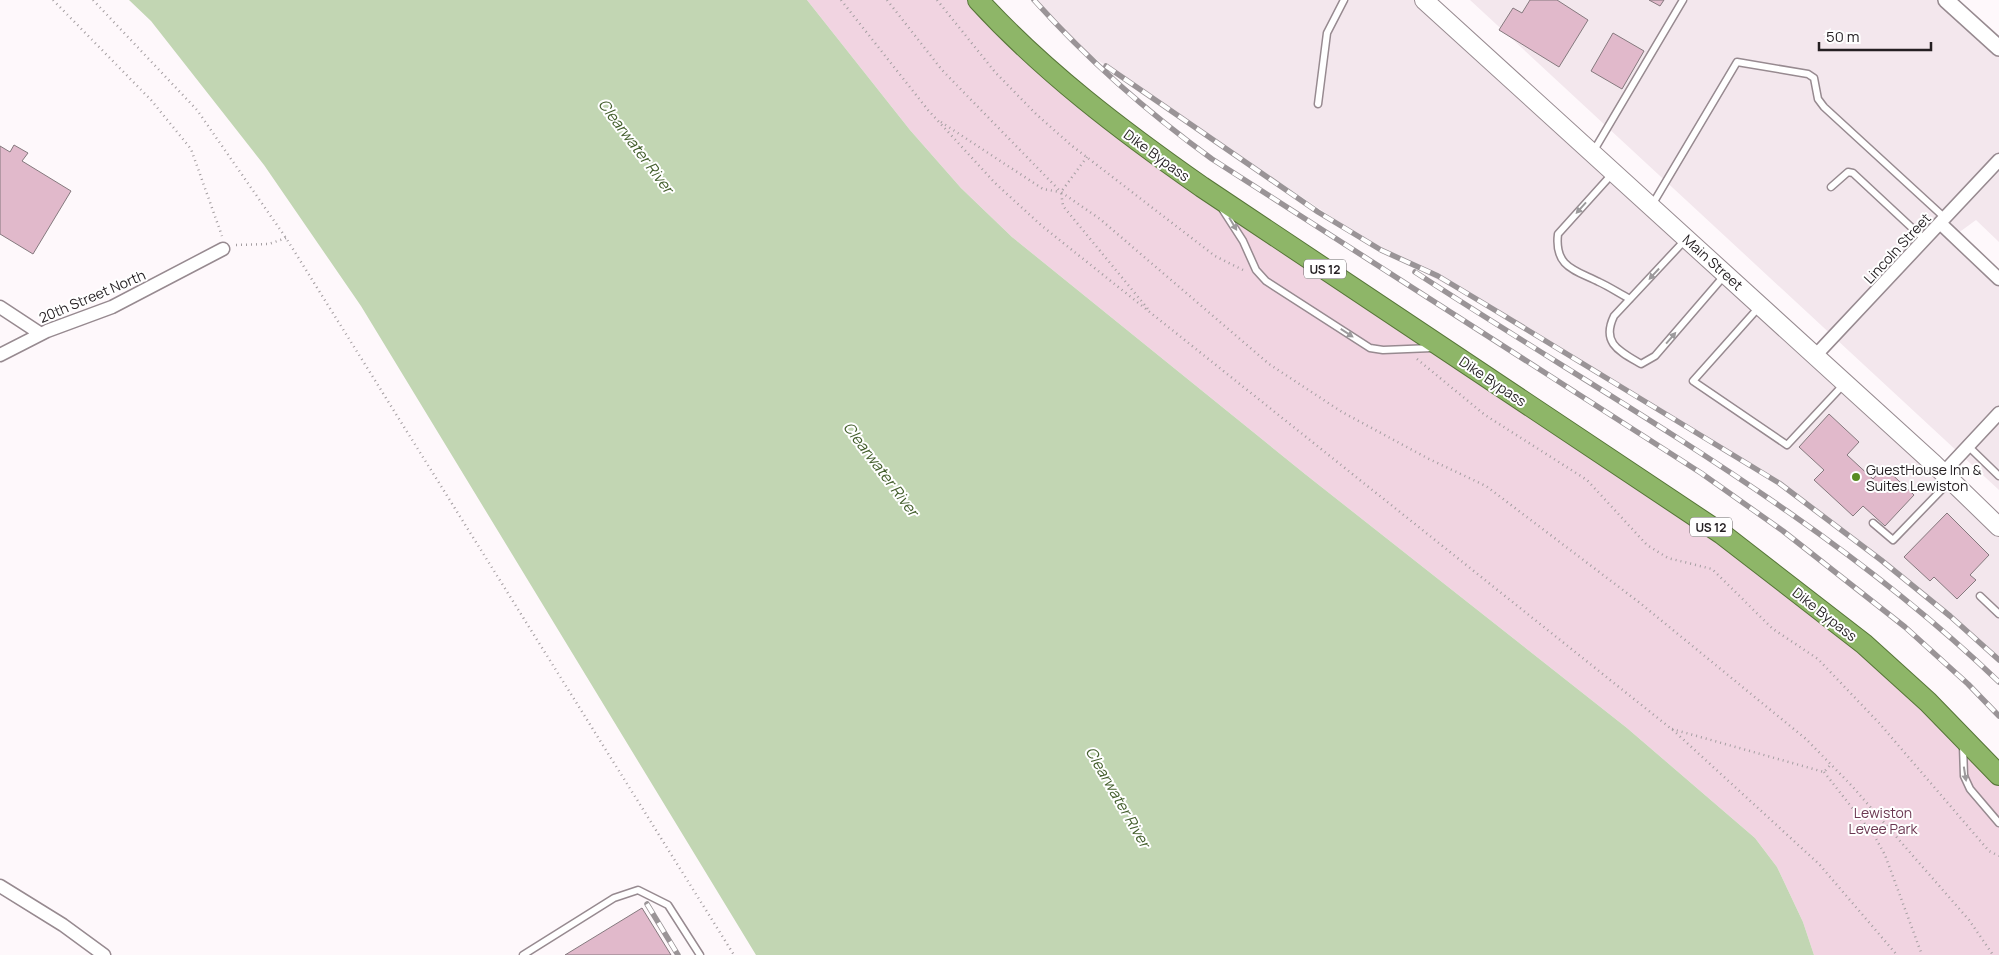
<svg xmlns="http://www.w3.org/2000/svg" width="1999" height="955" font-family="Manrope,sans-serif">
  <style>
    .built { fill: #f3e7ed }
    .green { fill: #f1d4e1 }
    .water { fill: #c2d6b3 }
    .building { fill: #e1b9cb; stroke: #85797e }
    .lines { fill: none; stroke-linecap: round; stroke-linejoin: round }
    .service-casing { stroke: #978a90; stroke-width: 9 }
    .minor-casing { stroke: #978a90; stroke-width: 15 }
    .tertiary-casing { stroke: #978a90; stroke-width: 18 }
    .secondary-casing { stroke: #978a90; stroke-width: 20 }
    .trunk-casing { stroke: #567537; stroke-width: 22 }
    .path { stroke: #a49ea1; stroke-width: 2.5; stroke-dasharray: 1 4; stroke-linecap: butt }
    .service { stroke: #fff; stroke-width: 6 }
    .minor { stroke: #fff; stroke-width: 12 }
    .tertiary { stroke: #fff; stroke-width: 15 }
    .secondary { stroke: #fff; stroke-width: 18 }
    .trunk { stroke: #8eb668; stroke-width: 20 }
    .rail-casing { stroke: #9a9497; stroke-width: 5.5 }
    .rail { stroke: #fff; stroke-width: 4; stroke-dasharray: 11; stroke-linecap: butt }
    .oneway { fill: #9c9a9c }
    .poi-dot { fill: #588b22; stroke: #fff; stroke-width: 2 }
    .labels { text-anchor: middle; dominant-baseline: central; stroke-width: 4; stroke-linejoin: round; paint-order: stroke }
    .shield { fill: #fff; stroke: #666264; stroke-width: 1 }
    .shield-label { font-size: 12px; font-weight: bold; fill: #241f22 }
    .street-label { font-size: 14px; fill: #241f22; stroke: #fff }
    .poi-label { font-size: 14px; fill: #241f22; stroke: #fff; text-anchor: start }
    .park-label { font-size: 14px; fill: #6b3751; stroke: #fff }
    .water-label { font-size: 15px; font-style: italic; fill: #435e2c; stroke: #fff }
  </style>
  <rect width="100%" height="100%" fill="#fef8fb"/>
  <!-- built -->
  <path class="built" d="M1035,0H1424L1999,527V661L1881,560L1779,483L1493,309L1381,250L1078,47Z
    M1470,0H1948L1999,47V242L1976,220L1950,239L1999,286V490Z"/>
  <!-- green -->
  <path class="green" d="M807,0H978L1047,67L1821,610L1999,775V955H1814L1803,922L1777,867L1755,838L1627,728L1305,474L1012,237L961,188L910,130Z"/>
  <!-- water -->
  <path class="water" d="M129,0H807L910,130L961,188L1012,237L1305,474L1627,728L1755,838L1777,867L1803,922L1814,955H756L361,306L264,165L151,21Z"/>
  <!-- building -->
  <path class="building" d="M1530,0H1557L1588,20L1559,67L1499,30L1513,8L1522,13Z
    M1649,0H1664L1660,6Z
    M1613,33L1644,51L1622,89L1591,71Z
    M14,145L28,153L22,161L71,191L33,254L0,234V146L10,152Z
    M1829,414L1859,442L1847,455L1873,479L1884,467L1914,495L1885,526L1863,506L1853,516L1814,480L1824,470L1799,447Z
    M1947,513L1989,555L1970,575L1976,580L1957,599L1934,577L1930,581L1904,557Z
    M642,908L671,955H565Z"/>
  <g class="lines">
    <!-- service casing -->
    <g class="service-casing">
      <path id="service" d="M1318,104L1327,33L1344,0
        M1593,152L1683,0
        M1613,173L1558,234C1554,267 1575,270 1599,282C1610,287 1620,294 1630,299
        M1831,187L1848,172L1853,173L1925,240
        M1652,205L1737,62L1808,74L1814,78L1818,99L1824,107L1945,218
        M1223,210L1243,241L1256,270L1266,281L1370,348L1383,350L1432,348
        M1686,239L1614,316C1601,343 1619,351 1641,364L1655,356L1724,276
        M1760,306L1693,381L1787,445L1844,384
        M1968,446L1999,476
        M1873,523L1893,540L1950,481
        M1980,596L1999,614
        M1963,746L1964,776L1970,789L1999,823
        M523,955L614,898L638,890L668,905L700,955"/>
    </g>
    <!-- minor casing -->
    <g class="minor-casing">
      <path id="minor" d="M1941,224L1999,279
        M0,307L41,334
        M0,355L47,331L112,307L223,249
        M1815,356L1999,160
        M1943,473L1999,413
        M0,886L63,925L104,955"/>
    </g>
    <!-- tertiary casing -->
    <g class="tertiary-casing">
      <path id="tertiary" d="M1946,0L1999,48"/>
    </g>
    <!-- secondary casing -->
    <g class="secondary-casing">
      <path id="secondary" d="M1424,0L1934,464L1999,527"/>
    </g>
    <!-- trunk casing -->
    <g class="trunk-casing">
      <path id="trunk" d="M978,0C1044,72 1122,131 1202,187L1722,534L1864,644L1928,702L1999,775"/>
    </g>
    <!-- path -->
    <path class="path" d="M53,0L151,100L191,149L222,236
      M93,0L197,110L286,238L734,955
      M841,0L928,110L995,183L1042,226L1674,731L1819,864L1897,955
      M887,0L942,70L1061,192L1100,219L1269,364L1342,412L1429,459L1486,486L1640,603L1806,739L1852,786L1969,920L1993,955
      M937,0L995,72L1036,114L1071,145L1215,256L1245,271
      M941,122L1043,189L1060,192
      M1087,157L1061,192L1063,206L1148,309
      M236,245L269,244L286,238
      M1417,359L1485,415L1587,480L1647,545L1668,558L1712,569L1773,629L1818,659L1880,724L1989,851L1999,856
      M1672,729L1824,772L1831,764
      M1824,772L1875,837L1885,855L1922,955"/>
    <!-- service -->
    <use href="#service" class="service"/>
    <!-- minor -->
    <use href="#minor" class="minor"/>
    <!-- tertiary -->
    <use href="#tertiary" class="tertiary"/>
    <!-- secondary -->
    <use href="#secondary" class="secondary"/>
    <!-- trunk -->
    <use href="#trunk" class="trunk"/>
    <!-- rail casing -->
    <g class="rail-casing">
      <path id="rail" d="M1034,0C1087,59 1147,112 1212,159L1701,473L1783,531L1905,627L1968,684L1999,716
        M1106,66L1318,212L1381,250L1438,276L1493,309L1779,483L1881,560L1950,616L1999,660
        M1415,272C1614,402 1826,516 1999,682
        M647,904L678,955"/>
    </g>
    <!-- rail -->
    <use href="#rail" class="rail"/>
  </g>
  <!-- one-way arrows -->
  <defs><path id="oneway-solid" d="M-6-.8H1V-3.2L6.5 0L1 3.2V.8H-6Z" transform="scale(1.25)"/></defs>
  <g class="oneway">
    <use href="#oneway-solid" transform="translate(1581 208) rotate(132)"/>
    <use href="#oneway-solid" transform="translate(1233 224) rotate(59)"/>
    <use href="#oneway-solid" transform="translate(1654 274) rotate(133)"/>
    <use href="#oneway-solid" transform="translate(1347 333) rotate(33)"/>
    <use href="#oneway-solid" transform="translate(1671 338) rotate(-49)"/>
    <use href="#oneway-solid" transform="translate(1965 774) rotate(81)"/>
  </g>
  <!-- markers -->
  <circle class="poi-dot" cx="1856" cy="477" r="5"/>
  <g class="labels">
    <!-- shield labels -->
    <g class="shield">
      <rect x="1304" y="259.5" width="42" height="19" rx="4"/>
      <rect x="1690" y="517.5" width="42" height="19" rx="4"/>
    </g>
    <g class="shield-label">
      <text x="1325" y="269">US 12</text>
      <text x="1711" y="527">US 12</text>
    </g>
    <!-- street labels -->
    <g class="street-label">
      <text transform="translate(1157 155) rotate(36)">Dike Bypass</text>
      <text transform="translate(1897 248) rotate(-47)">Lincoln Street</text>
      <text transform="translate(1713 262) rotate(42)">Main Street</text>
      <text transform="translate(92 296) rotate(-23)">20th Street North</text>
      <text transform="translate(1493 381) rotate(34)">Dike Bypass</text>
      <text transform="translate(1825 614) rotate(38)">Dike Bypass</text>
    </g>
    <!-- poi labels -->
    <g class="poi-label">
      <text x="1866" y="469">GuestHouse Inn &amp;<tspan x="1866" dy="16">Suites Lewiston</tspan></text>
    </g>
    <!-- park labels -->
    <g class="park-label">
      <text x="1883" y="812">Lewiston<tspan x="1883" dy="16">Levee Park</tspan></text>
    </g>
    <!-- water labels -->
    <g class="water-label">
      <text transform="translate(636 146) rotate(53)">Clearwater River</text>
      <text transform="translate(881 469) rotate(53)">Clearwater River</text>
      <text transform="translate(1118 797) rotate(60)">Clearwater River</text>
    </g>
  </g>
  <!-- scale -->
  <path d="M1819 42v8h112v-8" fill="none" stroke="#241f22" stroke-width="2.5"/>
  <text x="1826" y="42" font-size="15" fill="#241f22" stroke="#ffffff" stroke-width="4" paint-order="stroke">50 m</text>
</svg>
